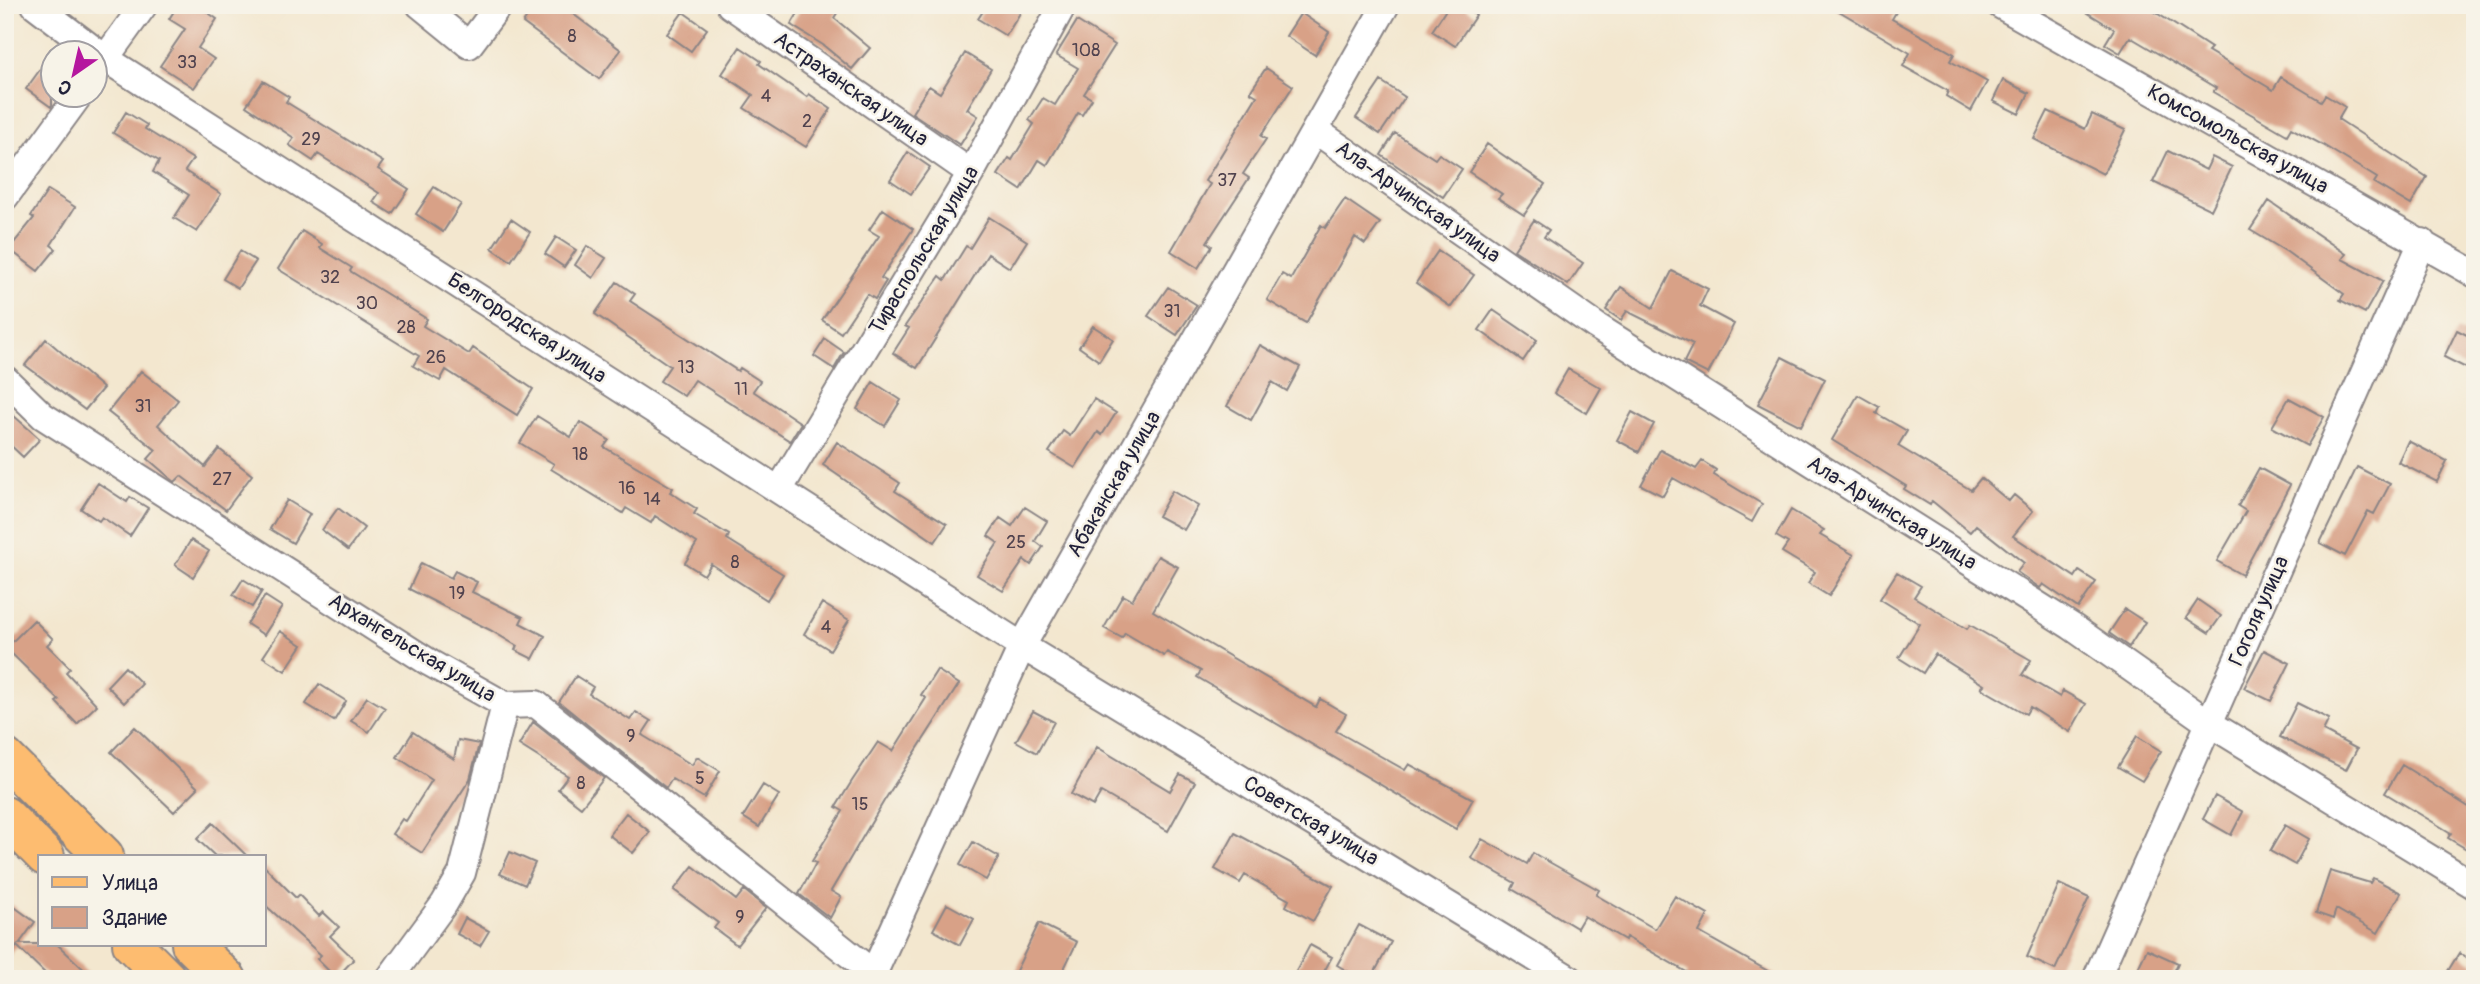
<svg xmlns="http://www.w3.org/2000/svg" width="2480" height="984" font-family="Pangolin,sans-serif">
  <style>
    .building { fill: #d8a187 }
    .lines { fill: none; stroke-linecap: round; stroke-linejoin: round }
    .minor-casing { stroke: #8a8485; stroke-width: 30 }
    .primary-casing { stroke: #8a8485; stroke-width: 42 }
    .minor { stroke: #fff; stroke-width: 26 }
    .primary { stroke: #fdbc6f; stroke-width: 38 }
    .labels { text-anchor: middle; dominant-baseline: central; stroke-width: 5; stroke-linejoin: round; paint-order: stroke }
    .number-label { font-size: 18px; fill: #50424e }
    .street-label { font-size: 21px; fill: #22223b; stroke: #f7f3e8 }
  </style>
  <rect width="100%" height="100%" fill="#f7f3e8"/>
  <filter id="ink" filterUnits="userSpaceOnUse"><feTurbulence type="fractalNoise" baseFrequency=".0143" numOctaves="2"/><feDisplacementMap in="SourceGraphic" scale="14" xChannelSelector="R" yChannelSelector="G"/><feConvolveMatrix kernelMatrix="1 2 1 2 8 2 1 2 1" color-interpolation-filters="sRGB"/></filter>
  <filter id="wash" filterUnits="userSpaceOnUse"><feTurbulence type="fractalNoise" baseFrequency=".00686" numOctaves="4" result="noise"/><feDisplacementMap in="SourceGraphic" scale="28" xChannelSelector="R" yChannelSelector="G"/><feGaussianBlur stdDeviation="1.57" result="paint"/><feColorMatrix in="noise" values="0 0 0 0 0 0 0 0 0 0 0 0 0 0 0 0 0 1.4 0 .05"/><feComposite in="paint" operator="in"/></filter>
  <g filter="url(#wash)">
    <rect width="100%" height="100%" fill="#f3e7cf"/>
    <g id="blocks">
      <!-- building -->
      <path class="building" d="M178,5H197L217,19L198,48L214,59L194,88L160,66L185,29L169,19Z
        M536,5H561L621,50L599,79L523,23Z
        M803,5H842L834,18L870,48L852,69L823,45L791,25Z
        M987,5H1008L1020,13L1006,36L978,19Z
        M1449,5H1461L1476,15L1455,46L1432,31Z
        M1829,5H1900L1892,19L1954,54L1950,61L1987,82L1971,111L1946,96L1948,91L1903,66L1910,53Z
        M2075,5H2144L2211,48L2208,51L2273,90L2281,77L2321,101L2325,95L2345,107L2338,119L2427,177L2411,205L2374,183L2377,178L2323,145L2291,128L2287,135L2213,92L2216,88L2130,37L2120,53L2105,44L2114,29Z
        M683,12L707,29L691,51L667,34Z
        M1301,13L1329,32L1315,55L1286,36Z
        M1077,21L1115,45L1084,94L1092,99L1082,115L1078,113L1047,165L1039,160L1021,190L998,175L1009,158L1012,160L1034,124L1029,120L1043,98L1055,105L1078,68L1056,55Z
        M740,47L761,61L759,64L807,97L809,94L831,109L806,147L744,108L753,95L722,74Z
        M52,53V105L51,107L26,89Z
        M965,53L991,69L967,109L978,116L960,145L912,113L929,86L940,93Z
        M1266,68L1293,86L1261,136L1266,139L1243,174L1249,178L1207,242L1212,246L1198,268L1171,251L1210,184L1205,181L1257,96L1250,92Z
        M2003,80L2029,93L2019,114L1993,101Z
        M263,81L289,97L286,102L383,162L378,169L409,189L392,214L373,202L379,193L318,154L313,161L289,145L294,138L246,106Z
        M1381,81L1405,97L1380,134L1356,118Z
        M2048,111L2085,129L2092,114L2125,130L2103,174L2034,139Z
        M126,112L147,125L145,129L193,159L185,171L221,194L197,232L174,218L189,195L153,172L159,161L113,133Z
        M1395,133L1435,159L1439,154L1462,169L1443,197L1381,155Z
        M1487,144L1545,184L1524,215L1498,198L1502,194L1469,172Z
        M2168,151L2206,170L2212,157L2232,167L2211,210L2153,182Z
        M908,152L930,167L911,194L890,180Z
        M434,187L461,204L443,232L416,214Z
        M48,190L75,207L51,245L56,249L38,271L9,249L34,218L31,216Z
        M1345,199L1380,223L1365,244L1355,237L1306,323L1267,300L1282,274L1291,279L1321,225L1325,228Z
        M2269,201L2346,254L2342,259L2383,281L2365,313L2340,300L2344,294L2287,252L2250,230Z
        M883,209L913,229L881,278L886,281L875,299L867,294L841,333L822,320L879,236L869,230Z
        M989,217L1027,241L1010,268L988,254L917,368L893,353L909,328L905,326L940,276L945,280L966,246L970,248Z
        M511,219L530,232L511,261L492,248Z
        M1534,220L1549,230L1544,237L1583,263L1568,285L1514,250Z
        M302,231L322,244L320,248L352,268L350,271L427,319L423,326L469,354L473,348L533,389L517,415L446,370L440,381L413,366L419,356L278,269Z
        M556,237L576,250L564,267L545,254Z
        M587,246L606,258L593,278L575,265Z
        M240,251L256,261L238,288L223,279Z
        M1438,251L1474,275L1451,307L1416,283Z
        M1672,271L1708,289L1700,306L1734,324L1708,374L1684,362L1693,344L1627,311L1621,320L1606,310L1621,287L1653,308Z
        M617,282L635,294L630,301L738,371L740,368L760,381L753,391L801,423L790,441L695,380L684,396L660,381L670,366L595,314Z
        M1168,287L1197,305L1177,335L1148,316Z
        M1493,310L1537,340L1523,361L1479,330Z
        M1093,326L1113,339L1099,361L1079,347Z
        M2457,330L2475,339V352L2466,368L2444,357Z
        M46,339L103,388L85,410L25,365Z
        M825,339L844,352L834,369L814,356Z
        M1260,345L1300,367L1287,391L1272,382L1251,420L1227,406Z
        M1782,357L1825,379L1801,426L1758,404Z
        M1568,369L1601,388L1587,413L1554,393Z
        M141,371L178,400L158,425L205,467L219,449L252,475L226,510L181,476L175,482L170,478L148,459L156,450L108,412Z
        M873,382L901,400L885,426L857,409Z
        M1858,395L1879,407L1876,413L1907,431L1898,446L1971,490L1981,478L2009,501L2014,495L2033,511L2013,536L2075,577L2079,571L2096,582L2078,608L2043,584L2040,588L2017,572L2024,563L1976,525L1970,532L1932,501L1930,505L1904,489L1906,486L1832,440Z
        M2289,398L2324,417L2307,446L2272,427Z
        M1094,399L1116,413L1102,435L1098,432L1075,468L1049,452L1063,431L1070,436Z
        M5,408L40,439L23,457L5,440Z
        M1632,412L1654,424L1639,452L1617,440Z
        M537,416L571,437L580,422L609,440L604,447L673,488L670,492L697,509L694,514L729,535L727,539L783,574L767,600L711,564L704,575L685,563L697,543L655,516L651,523L626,508L623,513L551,469L554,464L520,443Z
        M2408,441L2447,461L2437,482L2398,462Z
        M837,442L900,483L895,491L947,524L935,542L823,465Z
        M1660,450L1696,469L1702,461L1716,470L1714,475L1762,504L1752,522L1673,478L1663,496L1641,485Z
        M2357,467L2390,484L2374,514L2368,511L2345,556L2320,543Z
        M2259,468L2290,485L2242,575L2217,561L2246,511L2238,506Z
        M98,483L127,502L130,497L148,508L130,536L102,517L99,521L81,509Z
        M1172,491L1198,506L1184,530L1158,516Z
        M287,500L310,514L293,543L270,529Z
        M1025,507L1047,521L1035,541L1043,547L1031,565L1024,560L1003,591L977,575L998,543L988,536L1000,518L1012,526Z
        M338,508L364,528L348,550L322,530Z
        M1791,510L1824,530L1820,535L1854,555L1829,596L1808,583L1815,572L1782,552L1788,543L1776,536Z
        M191,540L209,551L193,577L175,565Z
        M1158,556L1178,567L1153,611L1316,707L1320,699L1346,714L1336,731L1405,770L1409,764L1473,799L1456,829L1197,677L1201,671L1167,652L1164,656L1125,633L1122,638L1104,628L1123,595L1132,600Z
        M421,563L451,578L455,571L477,582L472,592L523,617L520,623L545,636L533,659L515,650L517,646L490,630L409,589Z
        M1897,572L1921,586L1914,597L1967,629L1970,625L2031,660L2022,675L2060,697L2063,691L2086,704L2070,732L2030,707L2026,714L1981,688L1984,685L1935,654L1923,673L1899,658L1920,624L1880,599Z
        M243,579L262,591L252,607L233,595Z
        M265,596L282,607L264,635L247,624Z
        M2198,600L2221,616L2209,633L2186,618Z
        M822,603L849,620L830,650L804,634Z
        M2125,609L2145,622L2129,647L2109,633Z
        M34,620L53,639L47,645L70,668L66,672L97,705L77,724L56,702L59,700L6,648Z
        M280,631L302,645L285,671L263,657Z
        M2264,650L2290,663L2271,701L2244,688Z
        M125,667L142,684L124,703L107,686Z
        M937,670L959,684L884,801L831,891L841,897L830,918L799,894L816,863L812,861L843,811L836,807L852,781L878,742L893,751L926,698L921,695Z
        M576,676L593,687L589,694L630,720L636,712L651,721L642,735L692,765L697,757L720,771L704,798L672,779L666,788L559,702Z
        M319,684L346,701L334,721L306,704Z
        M367,697L385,708L369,732L351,721Z
        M2297,703L2329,719L2323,731L2357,749L2346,770L2280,737Z
        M1033,711L1054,722L1037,753L1016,741Z
        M533,722L604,778L581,807L558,789L568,776L519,745Z
        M135,727L198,788L174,812L111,752Z
        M413,732L454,759L458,740L479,744L470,779L422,853L392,834L402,819L406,821L432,780L397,757Z
        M2137,736L2161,751L2142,781L2118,767Z
        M1097,747L1170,791L1180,774L1195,782L1168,831L1101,792L1093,806L1071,794Z
        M2402,765L2475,811V854L2448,838L2451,833L2385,793Z
        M763,785L779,795L759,827L743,817Z
        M2215,796L2243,812L2231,835L2203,819Z
        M626,813L650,832L633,853L609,835Z
        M213,823L247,856H215L197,839Z
        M2285,825L2309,839L2295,865L2270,851Z
        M1235,833L1333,886L1313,921L1286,906L1289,900L1245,875L1240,883L1215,869Z
        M1482,839L1527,864L1533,853L1599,890L1596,895L1655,929L1675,896L1708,915L1699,932L1782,979H1685L1688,973L1626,937L1625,940L1584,916L1577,928L1512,889L1515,883L1471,858Z
        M973,842L999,857L986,880L960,865Z
        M510,852L535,863L525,885L500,874Z
        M264,866L296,898L299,895L319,916L323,912L339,927L330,936L354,959L336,978L317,959L321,955L264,904Z
        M693,866L736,900L744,890L766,908L737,945L714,928L718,923L674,890Z
        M2330,871L2370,883L2373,878L2401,893L2378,933L2336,909L2333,919L2316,913Z
        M2059,884L2089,898L2055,970L2027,957Z
        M5,900L35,922L19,944H57L94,979H51L17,946L5,962Z
        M947,904L974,919L960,945L933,930Z
        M465,918L489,931L480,946L457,934Z
        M1039,923L1077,942L1059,979H1012Z
        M1359,925L1391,942L1371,979H1361L1337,965Z
        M1310,945L1332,957L1320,979H1292Z
        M2147,949L2178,963L2171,979H2133Z
        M2459,953L2475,964V979H2443Z"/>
    </g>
  </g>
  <g filter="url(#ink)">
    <use href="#blocks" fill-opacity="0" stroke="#8a8485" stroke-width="2"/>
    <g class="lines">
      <!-- minor casing -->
      <g class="minor-casing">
        <path id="minor" d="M35,5L106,59L1022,646L1570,979
          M420,5L469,45L499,5
          M730,5L971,173
          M2000,5L2475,274
          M94,74L144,5
          M1315,130L1596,326L2071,626L2209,723L2475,886
          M5,197L80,94
          M5,379L43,416L430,663L505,705L536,704L874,974
          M779,490L971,173L1063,5
          M389,979L444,904L462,873L505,705
          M871,979L1022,646L1386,5
          M2096,979L2422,242"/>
      </g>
      <!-- primary casing -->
      <g class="primary-casing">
        <path id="primary" d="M5,758L104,856
          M5,816L45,856
          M132,944L167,979
          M191,944L227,979"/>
      </g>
      <!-- minor -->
      <use href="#minor" class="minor"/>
      <!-- primary -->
      <use href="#primary" class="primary"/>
    </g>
  </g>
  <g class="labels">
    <!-- number labels -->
    <g class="number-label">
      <text x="572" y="36">8</text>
      <text x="1086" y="50">108</text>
      <text x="187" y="62">33</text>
      <text x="766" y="96">4</text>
      <text x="807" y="121">2</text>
      <text x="311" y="139">29</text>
      <text x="1227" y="180">37</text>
      <text x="330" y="277">32</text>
      <text x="367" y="303">30</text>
      <text x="1172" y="311">31</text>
      <text x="406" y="327">28</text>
      <text x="436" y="357">26</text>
      <text x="686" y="367">13</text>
      <text x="741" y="389">11</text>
      <text x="143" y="406">31</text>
      <text x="580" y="454">18</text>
      <text x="222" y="479">27</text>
      <text x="627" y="488">16</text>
      <text x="652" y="499">14</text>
      <text x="1016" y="542">25</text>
      <text x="735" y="562">8</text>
      <text x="457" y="593">19</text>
      <text x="826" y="627">4</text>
      <text x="631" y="736">9</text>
      <text x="700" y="778">5</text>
      <text x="581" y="783">8</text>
      <text x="860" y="804">15</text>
      <text x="740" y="917">9</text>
    </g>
    <!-- street labels -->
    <g class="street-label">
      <text transform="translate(851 89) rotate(35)">Астраханская улица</text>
      <text transform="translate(2238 139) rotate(29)">Комсомольская улица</text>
      <text transform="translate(1418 202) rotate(35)">Ала-Арчинская улица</text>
      <text transform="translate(924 250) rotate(-59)">Тираспольская улица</text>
      <text transform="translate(527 328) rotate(33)">Белгородская улица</text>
      <text transform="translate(1114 484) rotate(-60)">Абаканская улица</text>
      <text transform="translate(1892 513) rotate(32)">Ала-Арчинская улица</text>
      <text transform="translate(2259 611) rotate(-66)">Гоголя улица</text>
      <text transform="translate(412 648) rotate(31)">Архангельская улица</text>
      <text transform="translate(1311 821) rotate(31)">Советская улица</text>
    </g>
  </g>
  <!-- margin -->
  <rect width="2480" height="984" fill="none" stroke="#f7f3e8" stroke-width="28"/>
  <!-- legend -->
  <rect x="38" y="855" width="228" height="91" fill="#f7f3e8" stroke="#a29fa3" stroke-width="2"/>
  <rect x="52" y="877" width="35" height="10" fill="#fdbc6f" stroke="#a29fa3" stroke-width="2"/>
  <text x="102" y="890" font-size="21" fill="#22223b">Улица</text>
  <rect x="52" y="907" width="35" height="21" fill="#d8a187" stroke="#a29fa3" stroke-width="2"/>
  <text x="102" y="925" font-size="21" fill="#22223b">Здание</text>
  <!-- north arrow -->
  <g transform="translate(74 74) rotate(214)"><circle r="33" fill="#f7f3e8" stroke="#a29fa3" stroke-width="2"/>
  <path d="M0-5L12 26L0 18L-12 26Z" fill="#b5179e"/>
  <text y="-10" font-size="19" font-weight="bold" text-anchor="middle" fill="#22223b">С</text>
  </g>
</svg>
